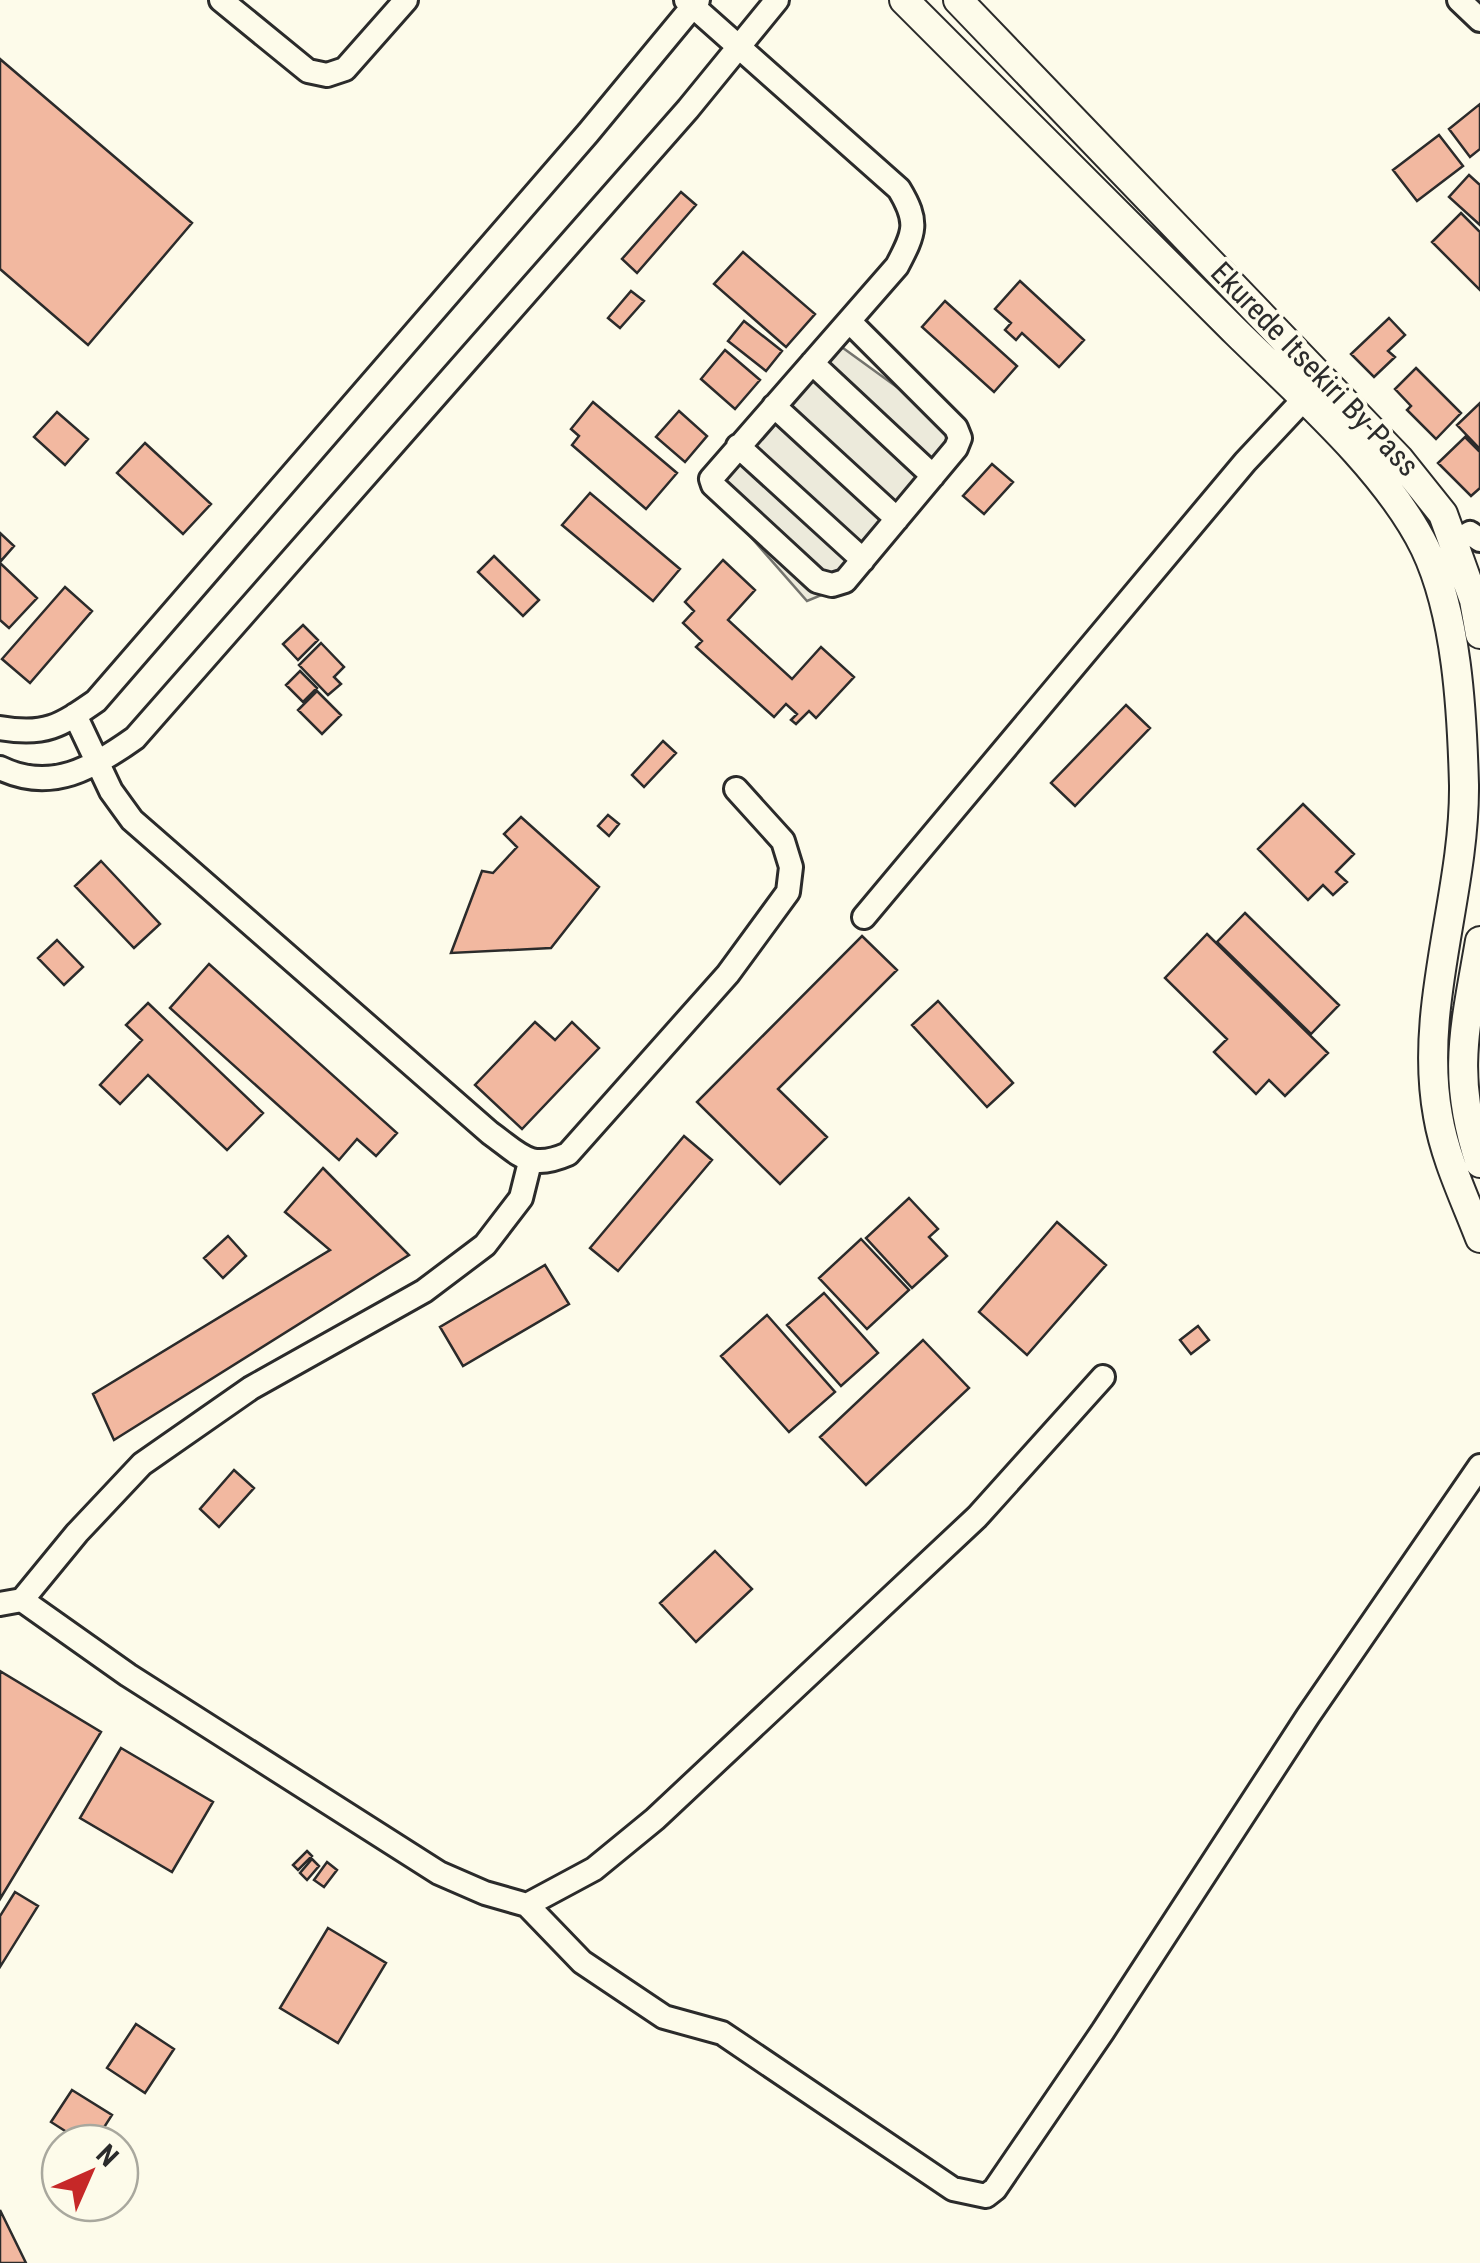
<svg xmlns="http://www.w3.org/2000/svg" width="1480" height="2263" font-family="'Roboto Condensed',sans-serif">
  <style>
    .parking { fill: #eceadb; stroke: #74746e; stroke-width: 2.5 }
    .building { fill: #f2b8a0; stroke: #2b2b2b; stroke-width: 2.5 }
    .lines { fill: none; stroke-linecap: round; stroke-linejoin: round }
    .minor-casing { stroke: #2b2b2b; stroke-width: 28 }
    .major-casing { stroke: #2b2b2b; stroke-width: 32 }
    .minor { stroke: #fdfbea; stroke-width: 22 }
    .major { stroke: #fdfbea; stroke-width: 28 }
    .labels { text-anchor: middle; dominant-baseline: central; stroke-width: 8; stroke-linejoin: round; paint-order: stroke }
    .street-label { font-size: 30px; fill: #2b2b2b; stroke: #fdfbea }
  </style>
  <rect width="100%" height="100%" fill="#fdfbea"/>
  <!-- parking -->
  <path class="parking" d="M832,340L963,435L846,585L807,601L706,486Z"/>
  <!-- building -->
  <path class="building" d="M0,59L192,223L88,345L0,269Z
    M1480,104V149L1470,157L1449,129Z
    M1439,135L1463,166L1417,201L1393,170Z
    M1469,175L1480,185V225L1449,197Z
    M681,192L696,205L637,273L622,259Z
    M1461,213L1480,232V290L1432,242Z
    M743,252L815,314L786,347L714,284Z
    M1020,281L1084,340L1059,367L1022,333L1016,340L1005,330L1011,323L995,309Z
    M631,291L644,301L620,328L608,318Z
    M945,301L1017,366L994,392L922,327Z
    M1389,318L1405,335L1388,351L1395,357L1374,377L1351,354Z
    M744,321L782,351L766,371L728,341Z
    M725,350L760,380L735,409L701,379Z
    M1416,368L1461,413L1436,439L1407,410L1411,406L1395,389Z
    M593,402L677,473L646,509L572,445L579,436L571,429Z
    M1480,403V449L1457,425Z
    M679,411L707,436L685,462L656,437Z
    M57,412L88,439L65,465L34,437Z
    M1465,437L1480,452V488L1471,496L1438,463Z
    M145,443L211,504L183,534L117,473Z
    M992,464L1013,482L984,514L963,496Z
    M590,493L680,569L653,601L562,525Z
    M0,533L14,546L0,562Z
    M494,556L539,600L523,616L478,572Z
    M723,560L755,590L728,620L792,679L821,647L854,677L816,718L809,711L796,724L791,720L797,714L786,704L774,717L696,647L702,641L683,623L694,611L685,602Z
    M0,563L37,598L9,628L0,620Z
    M65,587L92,611L30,683L2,659Z
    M303,625L318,640L298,660L283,644Z
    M321,643L344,667L334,677L341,684L328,695L299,665Z
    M300,671L317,688L303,702L286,685Z
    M317,691L341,715L322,734L298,710Z
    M1126,705L1150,728L1075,806L1051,783Z
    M663,741L676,753L644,787L632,775Z
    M1303,804L1354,854L1336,872L1347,882L1333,895L1323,885L1308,900L1258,849Z
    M608,815L619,824L609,836L598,826Z
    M521,817L599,887L551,948L451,953L482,871L493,873L517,847L504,834Z
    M101,861L160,924L134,948L75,886Z
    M1245,913L1339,1005L1311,1034L1217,942Z
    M1207,934L1328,1053L1285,1096L1269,1080L1256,1094L1214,1052L1227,1039L1165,978Z
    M862,936L897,970L778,1089L827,1137L780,1184L697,1102Z
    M57,940L83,967L64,985L38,958Z
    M209,964L397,1133L376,1156L357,1139L339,1160L170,1008Z
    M938,1001L1013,1083L987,1107L912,1025Z
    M148,1003L263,1113L227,1150L148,1075L120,1104L100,1085L142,1040L126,1025Z
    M535,1022L555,1040L572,1022L599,1048L522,1129L475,1085Z
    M684,1136L712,1160L618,1271L590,1248Z
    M323,1168L409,1255L114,1440L93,1394L330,1250L285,1212Z
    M909,1198L938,1229L929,1237L947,1256L912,1288L866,1238Z
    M1057,1222L1106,1265L1027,1355L979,1312Z
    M228,1236L246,1256L223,1278L204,1258Z
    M861,1239L909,1290L867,1329L819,1278Z
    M545,1265L569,1304L463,1366L440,1327Z
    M824,1293L878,1353L841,1386L787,1325Z
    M767,1315L835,1392L789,1432L721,1356Z
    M1198,1326L1209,1340L1191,1354L1180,1340Z
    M923,1340L969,1388L866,1485L820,1437Z
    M234,1470L254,1488L219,1527L200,1509Z
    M715,1551L752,1589L696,1642L660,1603Z
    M0,1671L101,1732L0,1899Z
    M121,1748L213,1802L172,1872L80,1818Z
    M307,1851L312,1856L298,1870L293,1865Z
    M312,1859L319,1866L307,1880L300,1873Z
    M327,1862L337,1870L324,1887L314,1880Z
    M15,1892L38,1906L0,1967V1916Z
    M328,1928L386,1963L338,2043L280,2008Z
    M136,2024L174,2049L145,2093L107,2068Z
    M72,2090L112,2115L94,2143H84L51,2122Z
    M0,2210L26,2263H0Z"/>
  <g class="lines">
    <!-- minor casing -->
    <g class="minor-casing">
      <path id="minor" d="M221,0L308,71L327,75L345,69L406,0
        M686,0L899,189C919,222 915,232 897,266L711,479L713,485L817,581L832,585L845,581L956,448L960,438L956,428L850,322
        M1459,0L1480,20
        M812,363L933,476
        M774,406L897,519
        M738,446L863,560
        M1455,542L1470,533L1480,540
        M75,715L111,791L132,820L490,1133C521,1155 529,1171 568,1154L728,974L788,892L791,867L783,841L736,789
        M0,728C45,736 60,726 96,701L588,133L698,0
        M0,768C51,793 93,768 135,738L688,109L777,0
        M864,917L1245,462L1304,399
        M22,1600L77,1533L142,1464L251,1388L424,1291L485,1245L521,1198L530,1162
        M0,1604L22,1600L128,1675L439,1873L485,1893L527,1905L594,1869L655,1819L977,1517L1103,1377
        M527,1905L582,1962L664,2017L722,2033L953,2189L986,2196L995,2189L1103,2031L1308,1716L1480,1466"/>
    </g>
    <!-- major casing -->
    <g class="major-casing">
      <path id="major" d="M904,0C1015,111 1125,222 1236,332C1298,393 1387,470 1425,548C1457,615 1462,711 1464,785C1465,895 1418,1007 1438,1116C1445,1158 1465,1199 1480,1238
        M958,0L1399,459L1443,514L1474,600L1480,634
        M1480,941C1465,1028 1451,1076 1480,1163"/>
    </g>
    <!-- minor -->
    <use href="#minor" class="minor"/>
    <!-- major -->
    <use href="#major" class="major"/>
  </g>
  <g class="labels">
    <!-- street labels -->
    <g class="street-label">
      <text transform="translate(1315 369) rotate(46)">Ekurede Itsekiri By-Pass</text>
    </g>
  </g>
  <!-- north arrow -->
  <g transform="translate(90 2173) rotate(45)"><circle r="48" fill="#fdfbea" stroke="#a9a89e" stroke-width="2.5"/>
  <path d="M0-8L18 38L0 25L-18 38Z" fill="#c62828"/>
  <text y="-15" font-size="28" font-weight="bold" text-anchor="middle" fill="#2b2b2b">N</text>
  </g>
</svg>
